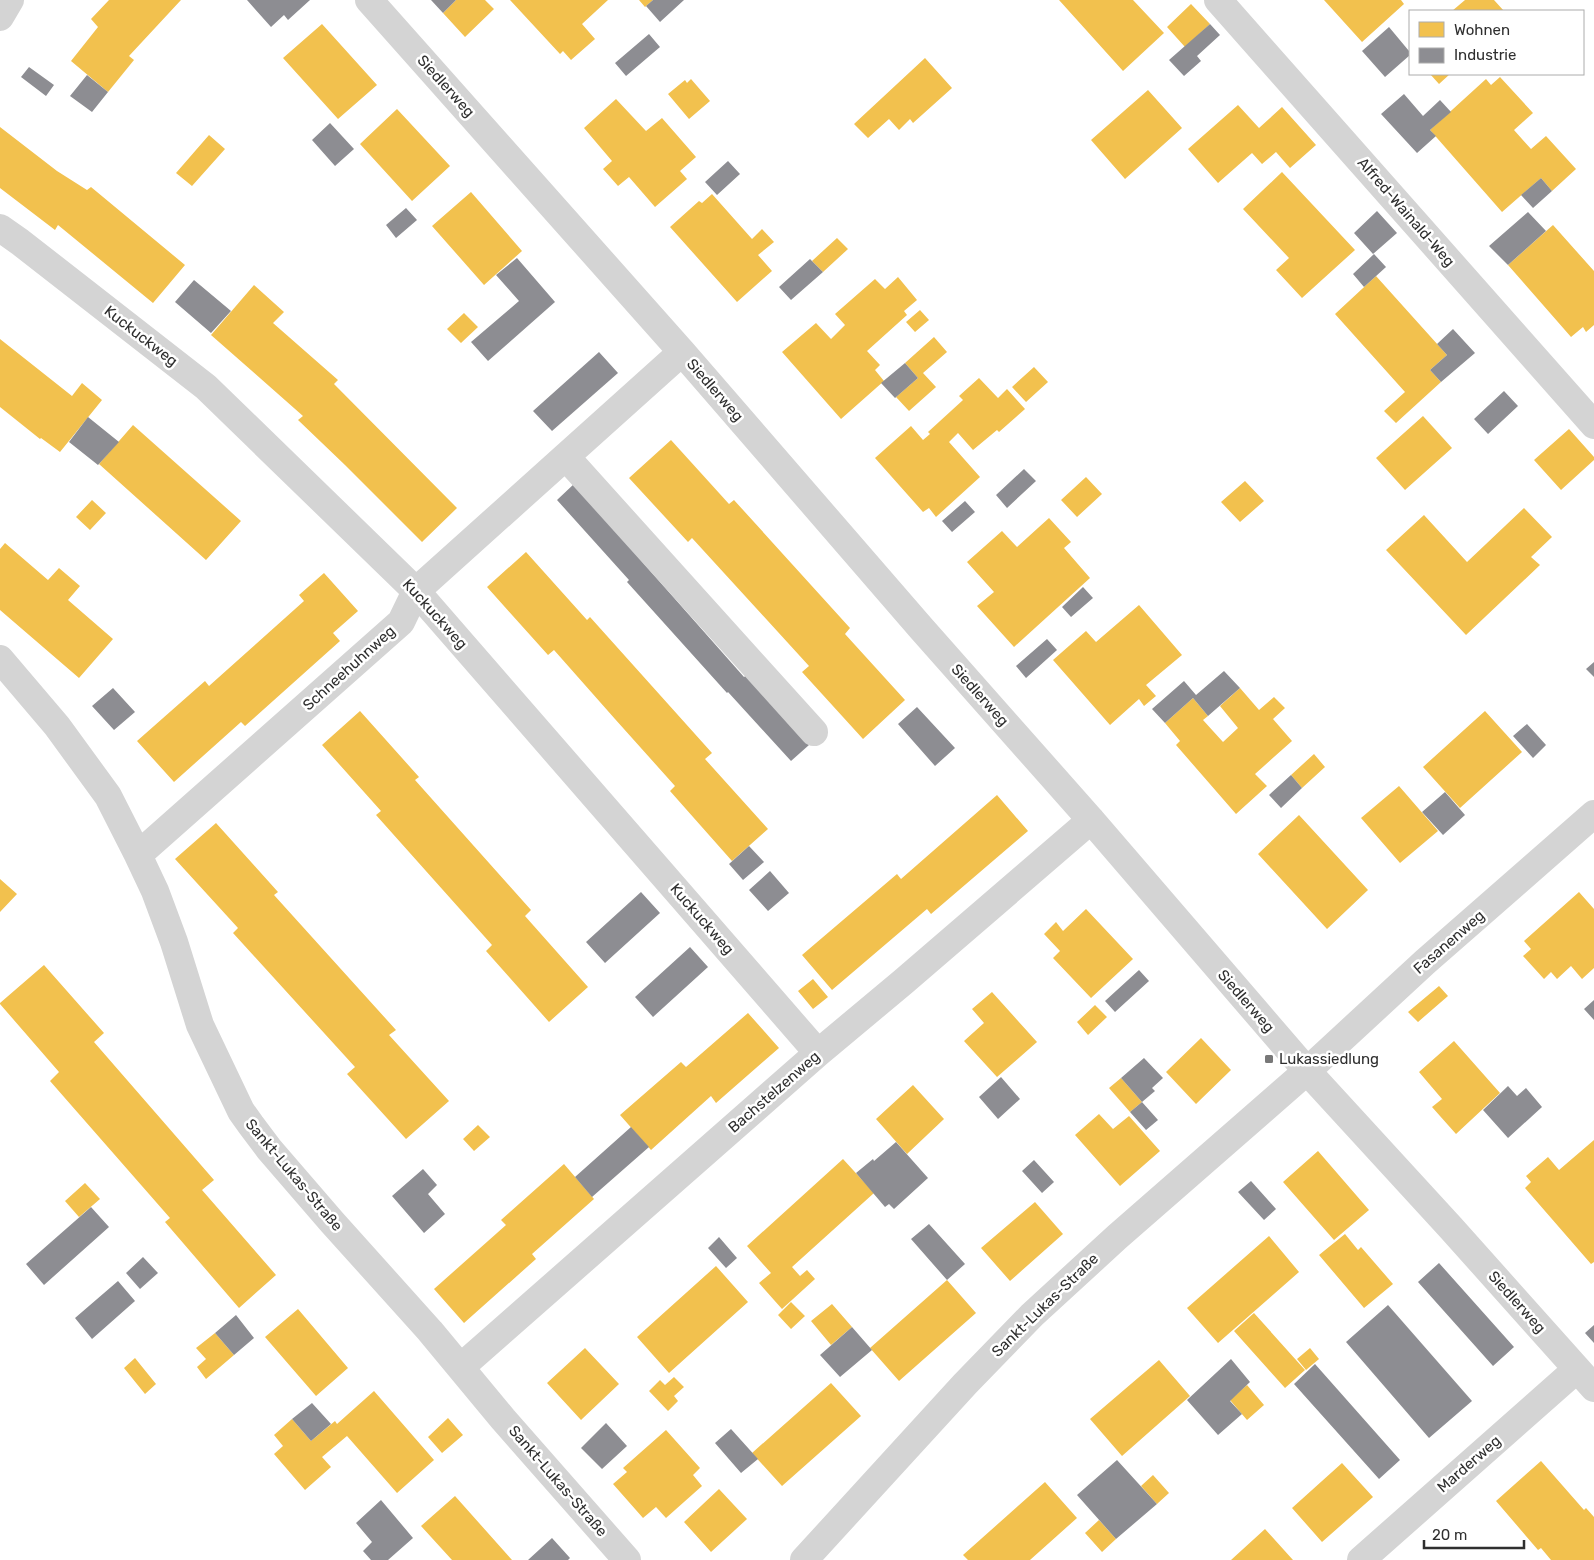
<svg xmlns="http://www.w3.org/2000/svg" width="1594" height="1560" font-family="Rubik,sans-serif">
  <style>
    .homes { fill: #f2c14e }
    .industry { fill: #8d8d92 }
    .lines { fill: none; stroke-linecap: round; stroke-linejoin: round }
    .minor { stroke: #d4d4d4; stroke-width: 28 }
    .poi-dot { fill: #787878; stroke: #fff; stroke-width: 2 }
    .labels { text-anchor: middle; dominant-baseline: central; stroke-width: 5; stroke-linejoin: round; paint-order: stroke }
    .street-label { font-size: 15px; fill: #2f2f2f; stroke: #fff }
    .poi-label { font-size: 15px; fill: #2f2f2f; stroke: #fff; text-anchor: start }
  </style>
  <rect width="100%" height="100%" fill="#fff"/>
  <!-- homes -->
  <path class="homes" d="M109,0H181L129,56L134,60L108,92L71,61L98,27L91,19Z
    M456,0H485L494,9L465,37L443,13Z
    M510,0H608L582,24L595,39L571,60L563,51L560,54Z
    M639,0H653L645,7Z
    M1059,0H1133L1164,33L1123,71Z
    M1324,0H1401L1404,4L1362,42Z
    M1465,0H1494L1504,11H1452Z
    M1191,4L1210,24L1185,47L1167,27Z
    M322,24L377,85L338,119L283,58Z
    M925,58L952,88L913,123L910,119L899,130L889,119L868,138L854,124Z
    M1430,74H1450L1439,84Z
    M1500,77L1533,113L1514,130L1531,149L1546,136L1576,169L1552,191L1541,178L1502,212L1430,130L1486,79L1491,85Z
    M691,79L710,101L689,119L668,94L685,80L687,83Z
    M1148,90L1182,128L1125,179L1091,140Z
    M616,99L646,131L662,118L696,157L680,171L687,179L655,207L629,177L618,186L603,169L612,161L584,128Z
    M1238,105L1259,128L1282,107L1316,145L1290,168L1276,152L1262,164L1252,153L1218,183L1188,149Z
    M397,109L450,166L412,201L360,144Z
    M0,127L57,171L87,190L91,187L185,265L153,303L58,225L55,230L0,188Z
    M209,135L225,149L192,186L176,173Z
    M1282,172L1355,250L1302,298L1276,270L1289,258L1243,209Z
    M471,192L522,251L484,285L432,226Z
    M712,194L752,239L762,229L774,242L758,255L772,271L737,302L670,227L699,201L702,203Z
    M1553,225L1594,271V325L1586,332L1583,327L1571,337L1508,265Z
    M837,238L848,249L823,272L812,261Z
    M1376,276L1447,355L1430,370L1441,382L1396,423L1384,411L1405,392L1335,314Z
    M898,277L917,300L904,311L907,315L867,351L880,365L875,370L884,381L841,419L782,352L816,323L831,339L845,325L835,314L875,279L885,289Z
    M254,285L284,312L273,323L338,380L334,384L457,508L422,542L345,465L298,420L303,416L211,335Z
    M920,310L929,320L915,332L906,322Z
    M464,313L478,327L461,343L447,329Z
    M934,337L947,352L923,373L936,387L909,411L896,397L918,378L905,363Z
    M0,339L72,396L82,383L102,400L60,452L41,438L40,439L0,407Z
    M1034,367L1048,382L1026,402L1012,387Z
    M979,378L998,398L1007,389L1025,409L999,432L997,430L973,450L958,433L949,442L980,477L936,517L929,508L923,512L875,458L911,426L923,440L930,434L928,432L963,400L959,396Z
    M1423,416L1452,448L1405,490L1376,458Z
    M133,425L241,521L206,560L99,464Z
    M1569,429L1594,457V460L1561,490L1534,460Z
    M671,440L729,504L734,500L850,628L845,634L905,700L863,739L802,672L809,666L692,538L688,542L629,478Z
    M1086,477L1102,494L1077,517L1061,500Z
    M1245,481L1264,501L1240,522L1221,502Z
    M92,500L106,513L90,530L76,517Z
    M1524,508L1552,537L1531,557L1540,565L1466,635L1386,550L1424,515L1467,562Z
    M1049,518L1071,542L1064,548L1090,578L1014,647L977,606L994,592L967,562L1002,531L1017,547Z
    M5,543L48,580L59,568L80,586L68,600L113,639L79,678L0,610V549Z
    M526,552L587,620L590,617L712,753L705,759L768,829L732,861L670,791L675,786L615,719L554,650L548,655L487,587Z
    M324,573L358,611L333,633L340,641L245,726L241,722L174,782L137,741L205,681L209,686L304,601L299,595Z
    M1139,605L1182,655L1146,685L1156,696L1144,706L1139,699L1110,725L1053,660L1086,631L1096,642Z
    M1240,688L1259,710L1274,697L1285,708L1273,719L1292,741L1255,774L1267,786L1236,814L1176,745L1180,741L1165,723L1193,698L1208,716L1203,720L1223,742L1238,728L1220,706Z
    M360,711L419,777L415,780L531,910L525,916L588,987L549,1022L486,951L492,945L376,815L381,811L322,745Z
    M1485,711L1522,752L1460,808L1423,767Z
    M1314,754L1325,767L1302,788L1291,775Z
    M1399,786L1438,831L1400,863L1361,818Z
    M997,795L1028,831L931,914L927,909L832,990L802,955L897,874L901,879Z
    M1299,815L1368,890L1327,929L1258,854Z
    M216,823L278,892L274,895L396,1030L389,1035L449,1101L406,1139L347,1074L355,1067L233,933L238,928L175,859Z
    M0,879L17,894L0,912Z
    M1579,892L1594,909V968L1582,979L1571,966L1557,979L1551,972L1544,979L1523,956L1531,949L1524,941Z
    M1086,909L1133,959L1091,998L1053,958L1060,951L1044,934L1056,922L1063,931Z
    M44,965L104,1033L94,1042L214,1180L202,1190L276,1275L239,1308L165,1222L170,1218L50,1081L59,1072L0,1004V1003Z
    M813,979L828,997L813,1009L798,991Z
    M1439,986L1448,996L1418,1022L1408,1012Z
    M992,992L1037,1042L997,1077L964,1041L984,1023L972,1009Z
    M1095,1005L1107,1017L1088,1035L1077,1022Z
    M748,1013L779,1048L716,1103L711,1096L651,1150L620,1115L681,1062L686,1067Z
    M1201,1038L1231,1070L1196,1104L1166,1072Z
    M1454,1041L1500,1093L1456,1134L1432,1107L1442,1099L1419,1072Z
    M1121,1078L1142,1102L1130,1112L1109,1088Z
    M913,1085L944,1119L907,1154L876,1119Z
    M1099,1114L1113,1129L1129,1116L1160,1151L1120,1186L1075,1135Z
    M478,1125L490,1137L474,1151L463,1139Z
    M1594,1140V1262L1591,1264L1525,1188L1531,1182L1526,1176L1548,1157L1559,1170Z
    M1318,1151L1369,1210L1334,1240L1283,1182Z
    M843,1159L874,1193L792,1267L800,1276L807,1270L815,1279L782,1309L759,1283L771,1273L747,1246Z
    M564,1164L594,1199L532,1254L536,1259L464,1323L434,1289L506,1225L501,1220Z
    M85,1183L100,1199L79,1217L65,1201Z
    M1035,1202L1063,1234L1010,1281L981,1248Z
    M1345,1234L1358,1250L1361,1247L1393,1284L1364,1308L1319,1255Z
    M1269,1236L1299,1272L1218,1343L1187,1308Z
    M716,1266L748,1302L669,1373L637,1337Z
    M947,1280L976,1313L899,1381L870,1348Z
    M791,1302L805,1316L791,1329L778,1315Z
    M832,1304L852,1327L831,1345L811,1321Z
    M298,1309L348,1368L316,1396L265,1337Z
    M1254,1313L1305,1370L1285,1388L1234,1331Z
    M215,1333L234,1355L206,1379L197,1367L206,1359L196,1348Z
    M585,1348L619,1384L581,1420L547,1383Z
    M1310,1348L1319,1359L1306,1370L1297,1359Z
    M135,1358L156,1384L145,1394L124,1368Z
    M1159,1360L1190,1396L1122,1456L1090,1419Z
    M674,1377L684,1387L674,1396L678,1401L668,1411L649,1391L660,1380L665,1385Z
    M831,1383L861,1416L782,1486L752,1453Z
    M1247,1385L1264,1405L1247,1420L1230,1400Z
    M374,1391L434,1460L397,1493L347,1436L322,1457L331,1467L305,1490L274,1454L283,1446L274,1435L292,1419L311,1441L335,1421L337,1424Z
    M448,1418L463,1435L442,1453L428,1437Z
    M666,1430L700,1468L693,1475L702,1486L666,1518L656,1507L643,1518L613,1484L627,1472L623,1468Z
    M1541,1461L1584,1510L1586,1508L1594,1517V1560H1551L1541,1548L1538,1550L1496,1501Z
    M1342,1463L1373,1497L1322,1542L1292,1508Z
    M1153,1475L1169,1493L1157,1504L1141,1486Z
    M1045,1482L1077,1518L1030,1560H968L963,1555Z
    M719,1489L747,1519L711,1552L684,1522Z
    M455,1496L504,1551L512,1560H452L421,1526Z
    M1099,1520L1116,1539L1102,1552L1085,1533Z
    M1265,1529L1293,1560H1231Z"/>
  <!-- industry -->
  <path class="industry" d="M247,0H310L288,20L284,15L271,27Z
    M431,0H456L443,13Z
    M653,0H684L660,22L646,6Z
    M1210,24L1220,35L1197,56L1201,61L1184,76L1169,60Z
    M1389,27L1409,51L1410,55L1385,77L1362,51Z
    M649,34L660,47L626,76L615,63Z
    M29,67L54,85L46,96L21,77Z
    M87,75L108,92L92,112L70,96Z
    M1404,94L1423,116L1440,100L1451,112L1430,130L1436,136L1417,153L1381,114Z
    M330,123L354,149L335,166L312,140Z
    M728,161L740,174L717,195L705,182Z
    M1541,178L1552,191L1533,208L1521,195Z
    M406,208L417,220L396,238L386,225Z
    M1377,211L1397,233L1373,254L1354,233Z
    M1528,212L1546,231L1508,265L1489,246Z
    M1374,254L1386,267L1364,287L1353,274Z
    M517,258L555,302L488,361L471,342L519,301L496,275Z
    M810,259L823,272L791,300L779,287Z
    M194,280L231,311L211,333L175,302Z
    M1453,329L1475,353L1441,382L1430,370L1447,355L1437,344Z
    M599,352L618,373L552,431L533,411Z
    M905,363L918,378L895,398L881,383Z
    M1504,391L1518,406L1488,434L1474,419Z
    M88,417L119,442L98,465L69,442Z
    M1024,469L1036,481L1007,508L996,495Z
    M575,483L645,565L744,677L747,675L809,745L791,761L728,692L727,693L627,582L629,580L557,500Z
    M965,501L975,512L952,532L942,521Z
    M1083,587L1093,598L1071,617L1062,607Z
    M1047,639L1057,650L1026,678L1016,666Z
    M1594,662V677L1586,669Z
    M1224,671L1240,688L1208,716L1193,698L1165,723L1152,709L1184,681L1196,695Z
    M113,688L135,712L114,730L92,706Z
    M917,707L955,748L935,766L898,724Z
    M1527,724L1546,745L1533,758L1513,736Z
    M1291,775L1302,788L1281,808L1269,795Z
    M1445,792L1465,815L1443,835L1422,812Z
    M749,846L764,862L743,880L729,864Z
    M770,871L789,893L768,911L749,890Z
    M641,892L660,913L605,963L586,942Z
    M690,947L708,967L653,1017L635,997Z
    M1139,970L1149,981L1115,1012L1105,1001Z
    M1594,1000V1020L1584,1009Z
    M1144,1058L1163,1078L1152,1088L1155,1091L1142,1102L1158,1120L1146,1130L1130,1112L1142,1102L1121,1078Z
    M1001,1077L1020,1099L998,1119L979,1097Z
    M1508,1086L1517,1096L1526,1088L1542,1107L1508,1138L1483,1110Z
    M631,1127L649,1147L592,1197L575,1177Z
    M896,1142L928,1178L894,1209L889,1204L885,1207L856,1173L873,1159L874,1161Z
    M1034,1160L1054,1182L1042,1193L1022,1171Z
    M423,1169L437,1185L428,1194L445,1214L424,1233L392,1196Z
    M1251,1181L1276,1209L1264,1220L1238,1192Z
    M91,1207L109,1227L44,1285L26,1264Z
    M929,1224L965,1264L947,1280L911,1239Z
    M719,1237L737,1258L726,1268L708,1248Z
    M143,1257L158,1273L140,1289L126,1273Z
    M1439,1263L1514,1347L1493,1366L1418,1282Z
    M118,1281L135,1301L92,1339L75,1318Z
    M1388,1305L1472,1401L1429,1438L1346,1342Z
    M236,1315L254,1338L234,1355L215,1333Z
    M1594,1325V1343L1585,1333Z
    M852,1327L872,1350L840,1377L820,1355Z
    M1231,1359L1250,1382L1230,1401L1242,1414L1218,1435L1187,1400Z
    M1315,1364L1400,1460L1379,1479L1294,1384Z
    M312,1403L331,1424L311,1441L292,1419Z
    M606,1423L627,1446L602,1469L581,1448Z
    M731,1429L758,1459L741,1473L715,1443Z
    M1117,1460L1157,1504L1116,1539L1077,1495Z
    M381,1500L413,1538L388,1560H371L363,1551L372,1542L356,1523Z
    M552,1538L570,1558L568,1560H528Z"/>
  <g class="lines">
    <!-- minor -->
    <path class="minor" d="M369,0L682,352L921,628L1091,820L1307,1071L1451,1228L1594,1388
      M1218,0L1594,425
      M0,17L10,0
      M0,228L20,242L206,387L416,591L818,1053
      M566,457L814,732
      M0,659L57,726L108,796L138,855L155,891L174,942L200,1025L241,1111L251,1125L269,1149L332,1222L430,1331L503,1419L627,1560
      M138,855L401,622L416,591L682,352
      M461,1367L818,1053L903,982L1091,820
      M804,1560L965,1384L1032,1315L1117,1237L1307,1071L1425,962L1594,814
      M1361,1560L1577,1369"/>
  </g>
  <!-- markers -->
  <rect class="poi-dot" x="1264" y="1054" width="10" height="10" rx="2.5"/>
  <g class="labels">
    <!-- street labels -->
    <g class="street-label">
      <text transform="translate(446 86) rotate(48)">Siedlerweg</text>
      <text transform="translate(1406 212) rotate(49)">Alfred-Wainald-Weg</text>
      <text transform="translate(141 336) rotate(38)">Kuckuckweg</text>
      <text transform="translate(715 390) rotate(49)">Siedlerweg</text>
      <text transform="translate(435 614) rotate(48)">Kuckuckweg</text>
      <text transform="translate(349 668) rotate(-42)">Schneehuhnweg</text>
      <text transform="translate(980 695) rotate(48)">Siedlerweg</text>
      <text transform="translate(702 919) rotate(49)">Kuckuckweg</text>
      <text transform="translate(1449 942) rotate(-41)">Fasanenweg</text>
      <text transform="translate(1246 1001) rotate(49)">Siedlerweg</text>
      <text transform="translate(774 1092) rotate(-41)">Bachstelzenweg</text>
      <text transform="translate(294 1175) rotate(50)">Sankt-Lukas-Straße</text>
      <text transform="translate(1517 1302) rotate(48)">Siedlerweg</text>
      <text transform="translate(1045 1305) rotate(-44)">Sankt-Lukas-Straße</text>
      <text transform="translate(1469 1464) rotate(-41)">Marderweg</text>
      <text transform="translate(558 1481) rotate(49)">Sankt-Lukas-Straße</text>
    </g>
    <!-- poi labels -->
    <g class="poi-label">
      <text x="1279" y="1059">Lukassiedlung</text>
    </g>
  </g>
  <!-- legend -->
  <rect x="1409" y="10" width="175" height="65" fill="#ffffff" stroke="#acacac"/>
  <rect x="1419" y="22" width="25" height="15" fill="#f2c14e" stroke="#acacac"/>
  <text x="1454" y="35" font-size="15" fill="#2f2f2f">Wohnen</text>
  <rect x="1419" y="48" width="25" height="15" fill="#8d8d92" stroke="#acacac"/>
  <text x="1454" y="60" font-size="15" fill="#2f2f2f">Industrie</text>
  <!-- scale -->
  <path d="M1424 1540v8h100v-8" fill="none" stroke="#2f2f2f" stroke-width="2.5"/>
  <text x="1432" y="1540" font-size="15" fill="#2f2f2f" stroke="#ffffff" stroke-width="4" paint-order="stroke">20 m</text>
</svg>
